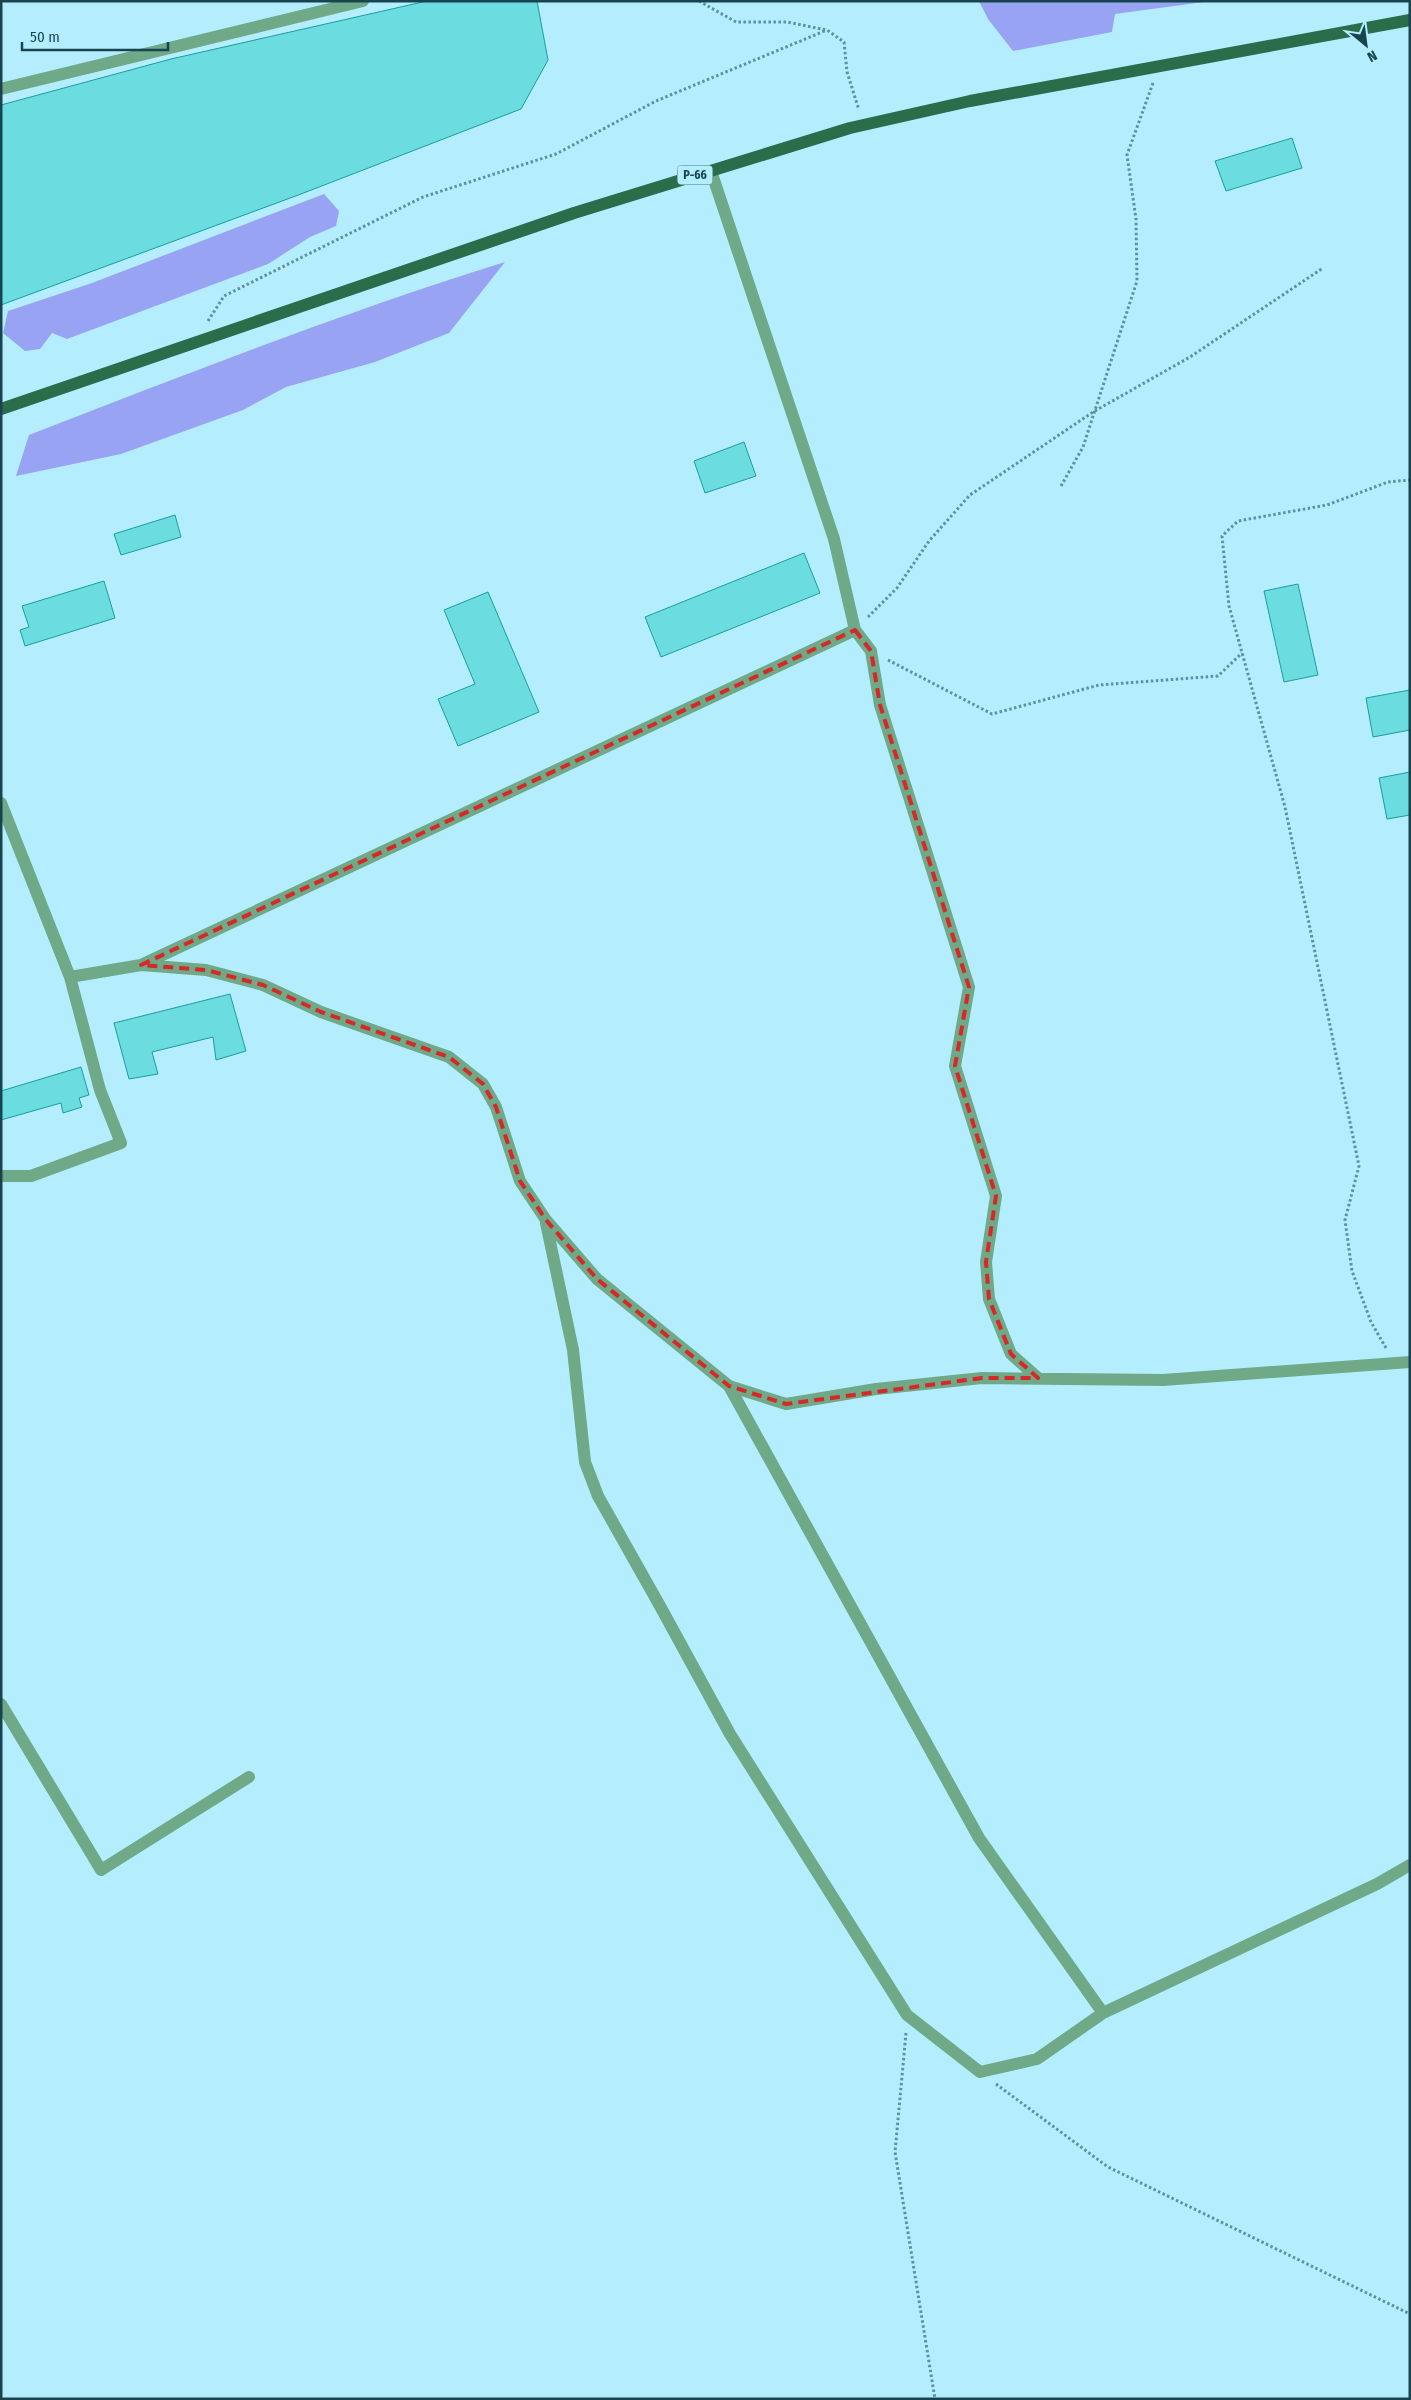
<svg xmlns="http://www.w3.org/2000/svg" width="1411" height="2400" font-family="'Fira Sans Condensed',sans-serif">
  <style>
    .forest { fill: #99a3f3 }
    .building { fill: #6bdcdf; stroke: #199da1 }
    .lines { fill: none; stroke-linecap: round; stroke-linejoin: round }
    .path { stroke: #5e919e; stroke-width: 3; stroke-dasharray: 2.5 2.5; stroke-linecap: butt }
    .street { stroke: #6fa987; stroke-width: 12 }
    .primary { stroke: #296d4a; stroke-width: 12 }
    .marked { fill: none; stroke: #d62828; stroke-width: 4; stroke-dasharray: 10 6; stroke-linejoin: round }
    .labels { text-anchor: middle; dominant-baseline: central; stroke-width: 4.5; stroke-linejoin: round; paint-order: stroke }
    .shield { fill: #b4eefe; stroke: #467784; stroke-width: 1 }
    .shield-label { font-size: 12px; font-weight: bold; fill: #17444f }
  </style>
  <rect width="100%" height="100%" fill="#b4eefe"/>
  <!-- forest -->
  <path class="forest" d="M979,1H1211L1115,14L1112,32L1013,51L988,19Z
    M324,194L339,211L336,226L310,237L268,264L67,339L52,333L40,349L25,351L3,333L8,311L92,283Z
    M505,262L449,333L375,362L286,387L243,410L121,454L16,476L29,435C187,374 344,312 505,262Z"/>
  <!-- building -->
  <path class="building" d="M427,1H537L548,60L521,109L301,194L1,305V105L171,59Z
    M1292,138L1302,168L1226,191L1215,161Z
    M744,442L756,476L705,493L694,461Z
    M175,515L181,537L121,555L114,534Z
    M804,553L820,593L661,657L645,617Z
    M104,581L115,618L25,646L20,630L29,627L22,606Z
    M1298,584L1318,675L1284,682L1264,591Z
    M488,592L539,712L458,746L438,699L475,684L444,610Z
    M1410,690V730L1373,737L1366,698Z
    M1410,772V815L1387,819L1379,778Z
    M230,994L246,1051L216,1060L213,1037L152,1052L158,1074L129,1079L114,1023Z
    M81,1067L89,1095L79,1098L82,1107L63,1113L61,1103L1,1120V1091Z"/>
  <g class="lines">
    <!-- path -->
    <path class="path" d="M699,1L736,22H787L827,30L844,42L847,72L859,110
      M208,321L224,296L423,197L556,154L656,101L827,30
      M1061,486L1083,447L1137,281L1136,219L1127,155L1153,83
      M868,617L897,588L929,541L970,495L1093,412L1190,357L1323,268
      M888,660L992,714L1099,685L1218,676L1242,653
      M1386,1348L1371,1322L1352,1271L1345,1220L1359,1166L1285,807L1229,606L1222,536L1238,521L1327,505L1388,482L1410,480
      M906,2033L895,2152L935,2399
      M996,2084L1108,2167L1410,2314"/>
    <!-- street -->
    <path class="street" d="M1,89L363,1
      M711,171L834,539L855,630L871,651L880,705L969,987L955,1066L996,1196L986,1262L989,1299L1011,1354L1038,1378
      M1,803L70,977L100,1090L121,1143L31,1176H1
      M141,965L855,630
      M70,977L141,965L206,970L263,985L321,1012L449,1057L483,1084L496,1107L520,1181L546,1220L597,1279L729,1386L786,1404L876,1389L982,1378L1163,1380L1410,1362
      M546,1223L573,1350L585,1462L598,1496L660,1606L730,1734L907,2015L980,2072L1037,2059L1103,2013L1377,1884L1410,1865
      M729,1386L979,1838L1103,2013
      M1,1704L101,1870L249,1777"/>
    <!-- primary -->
    <path class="primary" d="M1,409L574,213L850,128L970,101L1410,20"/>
  </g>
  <!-- marked area -->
  <path class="marked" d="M855,630L871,651L880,705L969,987L955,1066L996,1196L986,1262L989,1299L1011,1354L1038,1378H982L786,1404L729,1386L597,1279L546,1220L520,1181L496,1107L483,1084L449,1057L321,1012L263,985L206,970L141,965Z"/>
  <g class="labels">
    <!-- shield labels -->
    <rect class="shield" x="677.5" y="165.5" width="35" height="19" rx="4"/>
    <g class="shield-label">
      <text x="695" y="175">Р-66</text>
    </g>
  </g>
  <!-- border -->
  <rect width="1411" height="2400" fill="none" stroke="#17444f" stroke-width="5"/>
  <!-- north arrow -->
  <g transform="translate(1366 45) rotate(151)" stroke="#b4eefe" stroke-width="4" paint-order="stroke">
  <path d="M0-4L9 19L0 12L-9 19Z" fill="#17444f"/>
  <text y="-8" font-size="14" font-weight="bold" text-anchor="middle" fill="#17444f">N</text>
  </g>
  <!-- scale -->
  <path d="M22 42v8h146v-8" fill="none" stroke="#17444f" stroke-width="2.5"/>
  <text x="30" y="42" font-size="15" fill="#17444f" stroke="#b4eefe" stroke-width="4" paint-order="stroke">50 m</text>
</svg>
